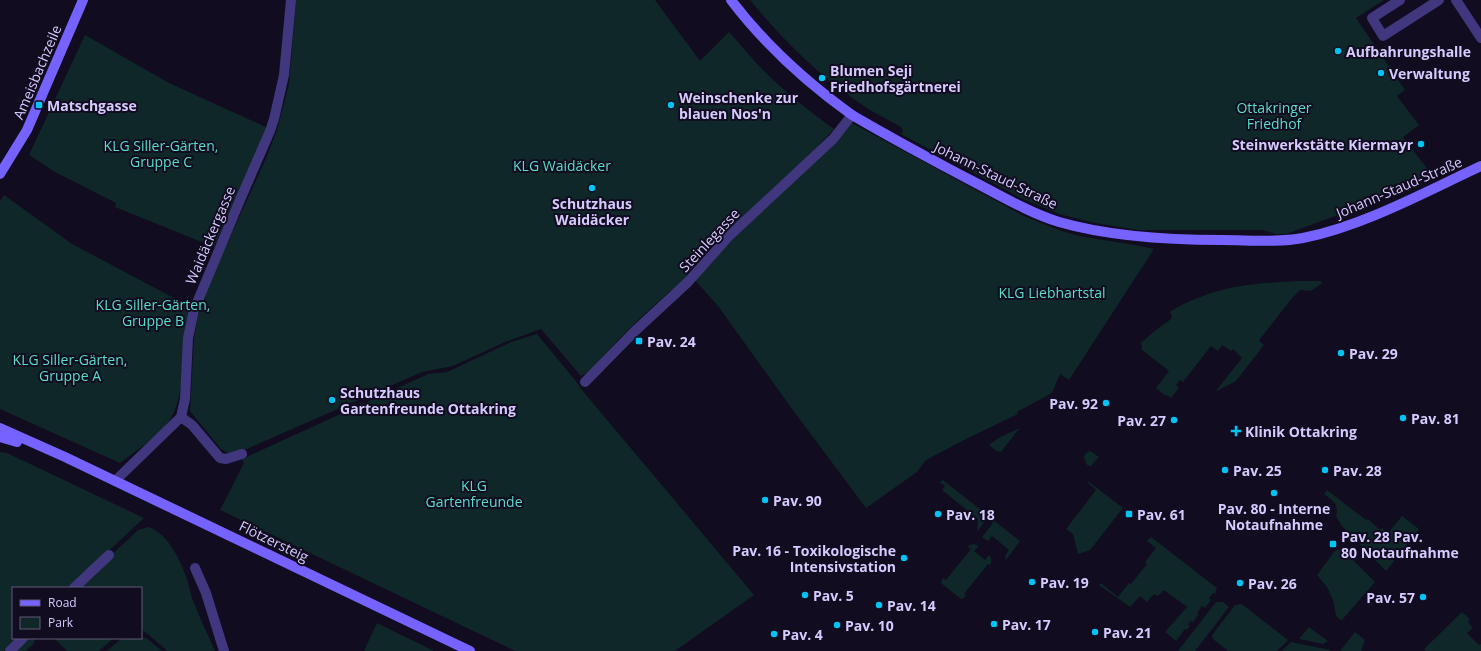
<svg xmlns="http://www.w3.org/2000/svg" width="1481" height="651" font-family="'Open Sans',sans-serif">
  <style>
    .green { fill: #0f2729 }
    .lines { fill: none; stroke-linecap: round; stroke-linejoin: round }
    .street { stroke: #41377e; stroke-width: 10 }
    .secondary { stroke: #7662fe; stroke-width: 10 }
    .poi-dot { fill: #01c3f4; stroke: #110c1f; stroke-width: 1.5 }
    .labels { text-anchor: middle; dominant-baseline: central; stroke-width: 4; stroke-linejoin: round; paint-order: stroke }
    .poi-label { font-size: 14px; font-weight: bold; fill: #d6caff; stroke: #110c1f; text-anchor: start }
    .street-label { font-size: 14px; fill: #d6caff; stroke: #110c1f }
    .park-label { font-size: 14px; fill: #57deca; stroke: #110c1f }
  </style>
  <rect width="100%" height="100%" fill="#110c1f"/>
  <!-- green -->
  <path class="green" d="M296,0H655L700,61L729,32C741,45 752,59 764,71C786,93 809,111 834,129L813,151L721,237L687,274L686,281L670,291L637,321L618,340L589,372L581,376L541,329L505,342L453,366L422,372L240,452L228,453L221,449L190,411L194,337L198,316L213,275L267,156L277,130L289,84Z
    M750,0H1384L1356,18L1405,90L1397,96L1419,125L1403,137L1432,175L1379,199L1341,213V214L1286,234H1276L1262,230H1139L1095,223L1059,214L1021,198L901,134L903,131L901,127C887,119 872,112 858,102C818,75 781,38 750,0Z
    M85,35L169,83L266,127L258,150L214,247L115,207L116,203L55,172L29,155Z
    M852,123L1024,216C1042,223 1061,232 1080,236C1105,241 1130,243 1154,249L1069,380L1060,374L1052,393L1017,412L1018,414L968,438L926,460L917,472L866,508L795,413L718,306L694,279L720,251L838,139Z
    M4,195L72,244L191,307C188,333 184,403 169,421C156,438 137,450 120,463L0,409V201Z
    M1296,281H1321L1322,283L1311,291L1300,290L1293,297L1260,339L1259,341L1264,345L1236,381L1215,392L1242,358L1233,349L1231,351L1222,345L1218,351L1211,346L1183,382L1180,380L1176,385L1179,388L1171,398L1167,395L1166,396L1156,388L1169,371L1142,350L1141,343L1152,333L1171,319L1172,317L1170,312L1171,311C1216,286 1246,284 1296,281Z
    M537,334L575,380L582,390L754,595L675,651H515L220,510L244,463L242,459L428,374L447,372L511,342Z
    M1018,429L1020,430H1018L1001,452L999,451L998,452L989,445L1000,437Z
    M1090,451L1099,457L1091,466L1087,465L1084,458L1085,454Z
    M0,452L7,453L144,518L69,588H13V638H16L4,651H0Z
    M943,480L1020,541L1006,560L1005,556L1009,550L992,536L988,541L982,537L993,523L987,518L977,532L978,519L942,490L945,486L940,482Z
    M1087,482H1089L1123,508L1090,550L1078,554L1073,534L1066,529L1096,490Z
    M1327,490L1366,520L1368,519L1380,530L1382,528L1388,533L1402,516L1419,529L1386,571L1341,525L1336,516C1339,503 1334,502 1324,494Z
    M148,527C166,532 179,557 185,574C189,583 190,594 194,603C200,619 208,635 215,651H167L148,634L141,630V588H79L107,559L138,530Z
    M1151,537L1217,588L1215,594L1213,593L1209,598L1211,600L1205,608L1202,606L1197,613L1199,614L1193,622L1191,621L1188,624L1190,626L1187,630L1185,629L1176,641L1165,632L1187,607L1164,590L1158,596L1154,594L1147,602L1140,596L1130,607L1099,585L1101,583L1118,597L1129,583L1131,584L1147,564L1145,562L1156,548L1147,541Z
    M974,544L979,546L974,551L985,560L989,555C992,558 992,562 990,565L988,564L964,594L966,595L964,598L961,599L942,584L941,581L943,578L946,580L971,549L968,547L969,545Z
    M1342,549L1375,582L1342,620L1339,619L1336,616L1333,600L1327,587L1317,575L1334,552L1337,550Z
    M1216,602H1223L1229,607L1195,651H1178Z
    M1240,604L1243,605L1288,640L1277,651H1228L1213,639L1212,635L1235,605Z
    M1462,612L1470,619L1468,622L1473,628L1467,633L1479,645L1481,644V651H1426L1424,649Z
    M377,623L434,651H364Z
    M1309,627L1328,641L1323,644L1299,639Z
    M1355,632L1365,640L1361,651H1340Z
    M141,636L145,638V637L162,651H107L122,638H141Z
    M27,638H35L34,643L26,651H16Z
    M54,638H114L99,651H67Z
    M1291,642L1330,650V651H1282Z"/>
  <g class="lines">
    <!-- street -->
    <path class="street" d="M1400,0L1372,18L1383,36L1439,0
      M1456,0L1481,38
      M585,382L635,331L688,282L729,236L833,139L852,115
      M181,417L192,425L220,458L226,459L242,454
      M115,481L181,417L185,399L188,338L194,310L240,200L270,131L274,119L284,75L291,0
      M195,568L206,593L224,651
      M74,588L109,555
      M10,651L23,638"/>
    <!-- secondary -->
    <path class="secondary" d="M731,0C766,46 806,82 852,115C893,139 934,161 976,183C1003,197 1030,213 1059,222C1111,237 1168,240 1222,240C1249,240 1277,243 1303,238C1363,226 1425,192 1481,166
      M0,174L27,130L83,0
      M0,428L65,457L470,651
      M0,437L17,442"/>
  </g>
  <!-- markers -->
  <g class="poi-dot">
    <circle cx="1338" cy="51" r="4"/>
    <circle cx="1381" cy="73" r="4"/>
    <circle cx="822" cy="78" r="4"/>
    <rect x="35" y="101" width="8" height="8" rx="2"/>
    <circle cx="671" cy="105" r="4"/>
    <circle cx="1421" cy="144" r="4"/>
    <circle cx="592" cy="188" r="4"/>
    <rect x="635" y="337" width="8" height="8" rx="2"/>
    <circle cx="1341" cy="353" r="4"/>
    <circle cx="332" cy="400" r="4"/>
    <circle cx="1106" cy="403" r="4"/>
    <circle cx="1403" cy="418" r="4"/>
    <circle cx="1174" cy="420" r="4"/>
    <path d="M1234 425h4v4h4v4h-4v4h-4v-4h-4v-4h4z"/>
    <circle cx="1225" cy="470" r="4"/>
    <circle cx="1325" cy="470" r="4"/>
    <circle cx="1274" cy="493" r="4"/>
    <circle cx="765" cy="500" r="4"/>
    <circle cx="938" cy="514" r="4"/>
    <rect x="1125" y="510" width="8" height="8" rx="2"/>
    <rect x="1329" y="540" width="8" height="8" rx="2"/>
    <circle cx="904" cy="558" r="4"/>
    <circle cx="1032" cy="582" r="4"/>
    <circle cx="1240" cy="583" r="4"/>
    <circle cx="805" cy="595" r="4"/>
    <circle cx="1423" cy="597" r="4"/>
    <circle cx="879" cy="605" r="4"/>
    <circle cx="994" cy="624" r="4"/>
    <circle cx="837" cy="625" r="4"/>
    <circle cx="1095" cy="632" r="4"/>
    <circle cx="774" cy="634" r="4"/>
  </g>
  <g class="labels">
    <!-- poi labels -->
    <g class="poi-label">
      <text x="1346" y="51">Aufbahrungshalle</text>
      <text x="830" y="70">Blumen Seji<tspan x="830" dy="16">Friedhofsgärtnerei</tspan></text>
      <text x="1389" y="73">Verwaltung</text>
      <text x="679" y="97">Weinschenke zur<tspan x="679" dy="16">blauen Nos'n</tspan></text>
      <text x="47" y="105">Matschgasse</text>
      <text x="1413" y="144" text-anchor="end">Steinwerkstätte Kiermayr</text>
      <text x="592" y="203" text-anchor="middle">Schutzhaus<tspan x="592" dy="16">Waidäcker</tspan></text>
      <text x="647" y="341">Pav. 24</text>
      <text x="1349" y="353">Pav. 29</text>
      <text x="340" y="392">Schutzhaus<tspan x="340" dy="16">Gartenfreunde Ottakring</tspan></text>
      <text x="1098" y="403" text-anchor="end">Pav. 92</text>
      <text x="1411" y="418">Pav. 81</text>
      <text x="1166" y="420" text-anchor="end">Pav. 27</text>
      <text x="1245" y="431">Klinik Ottakring</text>
      <text x="1233" y="470">Pav. 25</text>
      <text x="1333" y="470">Pav. 28</text>
      <text x="773" y="500">Pav. 90</text>
      <text x="1274" y="508" text-anchor="middle">Pav. 80 - Interne<tspan x="1274" dy="16">Notaufnahme</tspan></text>
      <text x="946" y="514">Pav. 18</text>
      <text x="1137" y="514">Pav. 61</text>
      <text x="1341" y="536">Pav. 28 Pav.<tspan x="1341" dy="16">80 Notaufnahme</tspan></text>
      <text x="896" y="550" text-anchor="end">Pav. 16 - Toxikologische<tspan x="896" dy="16">Intensivstation</tspan></text>
      <text x="1040" y="582">Pav. 19</text>
      <text x="1248" y="583">Pav. 26</text>
      <text x="813" y="595">Pav. 5</text>
      <text x="1415" y="597" text-anchor="end">Pav. 57</text>
      <text x="887" y="605">Pav. 14</text>
      <text x="1002" y="624">Pav. 17</text>
      <text x="845" y="625">Pav. 10</text>
      <text x="1103" y="632">Pav. 21</text>
      <text x="782" y="634">Pav. 4</text>
    </g>
    <!-- street labels -->
    <g class="street-label">
      <text transform="translate(37 72) rotate(-67)">Ameisbachzeile</text>
      <text transform="translate(996 175) rotate(26)">Johann-Staud-Straße</text>
      <text transform="translate(1399 187) rotate(-23)">Johann-Staud-Straße</text>
      <text transform="translate(210 235) rotate(-67)">Waidäckergasse</text>
      <text transform="translate(709 240) rotate(-47)">Steinlegasse</text>
      <text transform="translate(274 541) rotate(26)">Flötzersteig</text>
    </g>
    <!-- park labels -->
    <g class="park-label">
      <text x="1274" y="107">Ottakringer<tspan x="1274" dy="16">Friedhof</tspan></text>
      <text x="161" y="145">KLG Siller-Gärten,<tspan x="161" dy="16">Gruppe C</tspan></text>
      <text x="562" y="165">KLG Waidäcker</text>
      <text x="1052" y="292">KLG Liebhartstal</text>
      <text x="153" y="304">KLG Siller-Gärten,<tspan x="153" dy="16">Gruppe B</tspan></text>
      <text x="70" y="359">KLG Siller-Gärten,<tspan x="70" dy="16">Gruppe A</tspan></text>
      <text x="474" y="485">KLG<tspan x="474" dy="16">Gartenfreunde</tspan></text>
    </g>
  </g>
  <!-- legend -->
  <rect x="12" y="587" width="130" height="52" fill="#110c1f" stroke="#605879"/>
  <rect x="20" y="600" width="20" height="6" fill="#7662fe" stroke="#605879"/>
  <text x="48" y="607" font-size="12" fill="#d6caff">Road</text>
  <rect x="20" y="617" width="20" height="12" fill="#0f2729" stroke="#605879"/>
  <text x="48" y="627" font-size="12" fill="#d6caff">Park</text>
</svg>
